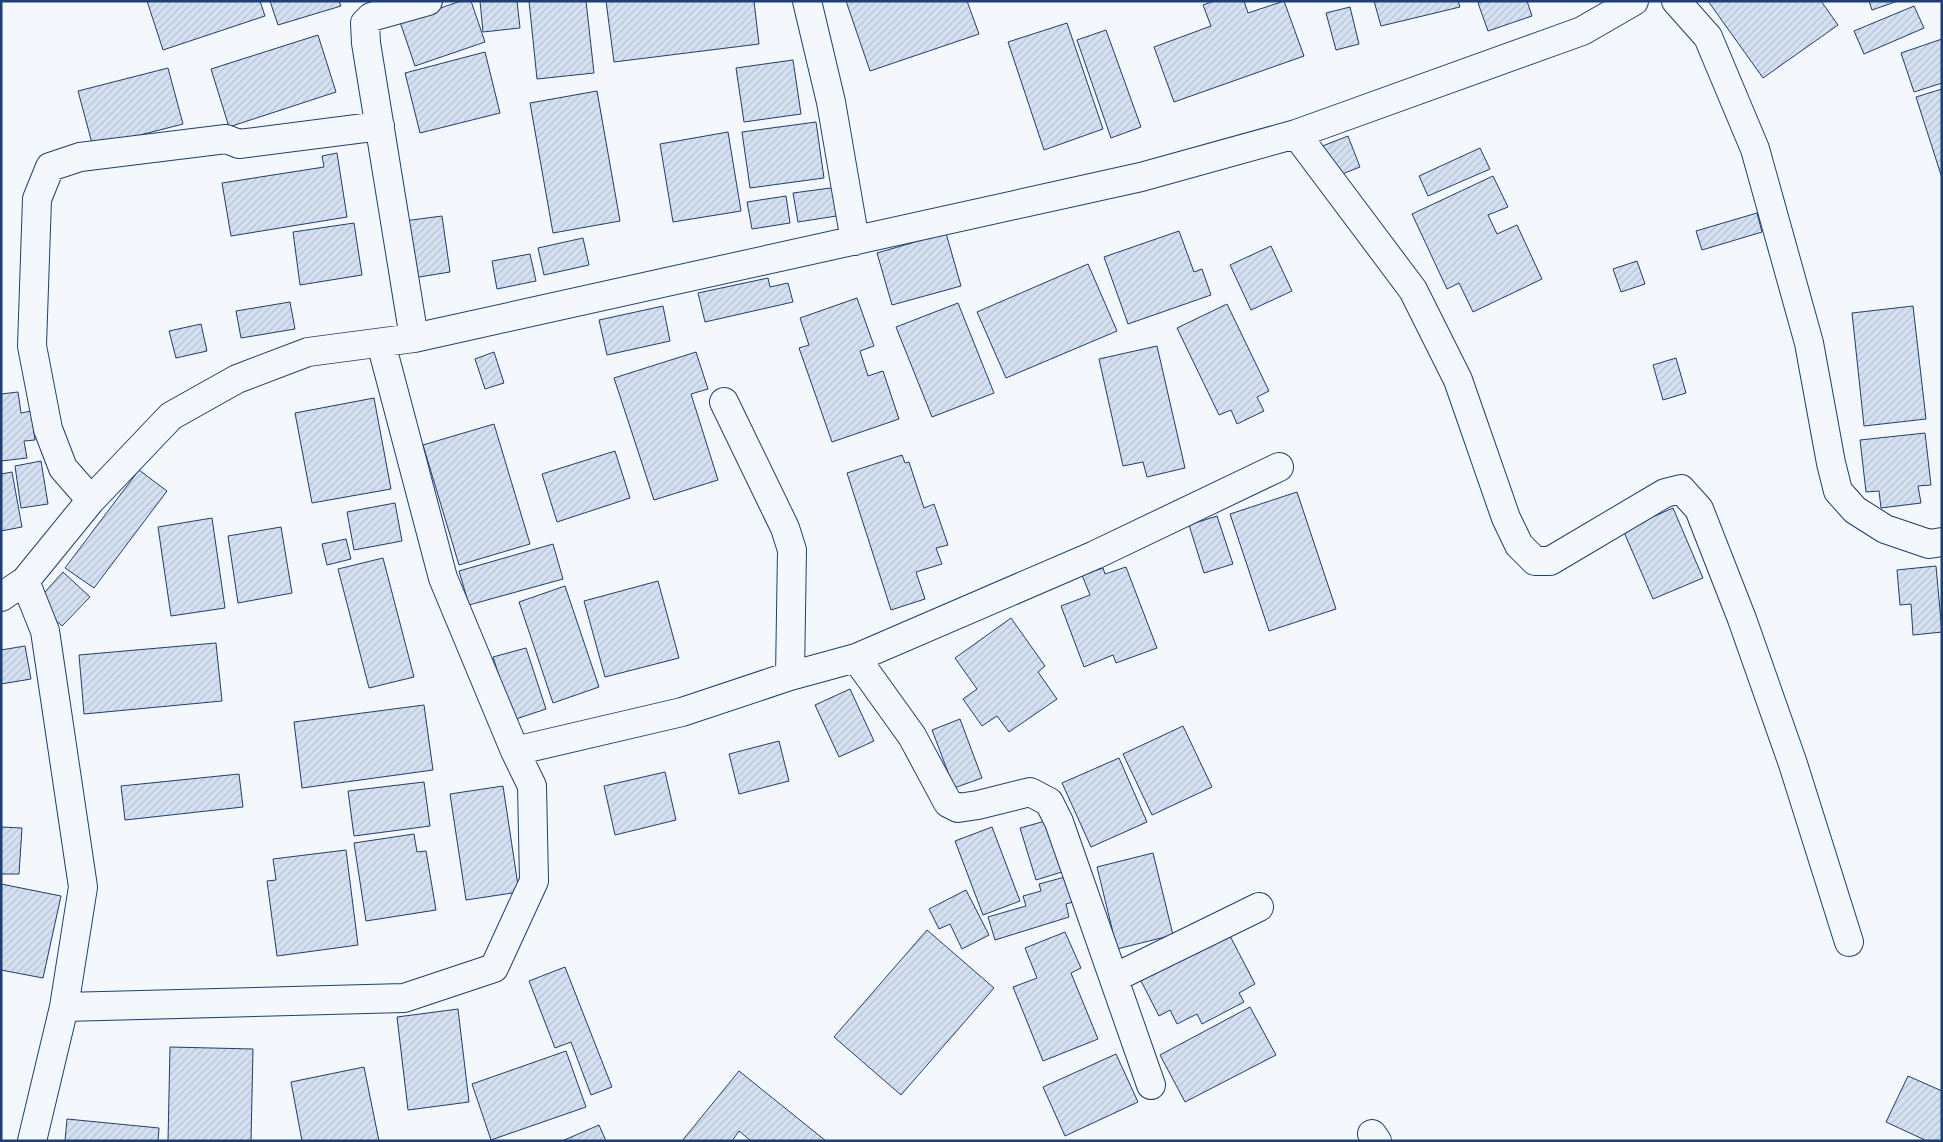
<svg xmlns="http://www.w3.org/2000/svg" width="1943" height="1142" font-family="'DejaVu Sans',sans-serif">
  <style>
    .building { fill: url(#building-hatch); stroke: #1d3f73 }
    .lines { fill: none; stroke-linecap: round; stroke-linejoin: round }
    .minor-casing { stroke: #1d3f73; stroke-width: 30 }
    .minor { stroke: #f4f7fb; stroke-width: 28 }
  </style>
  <defs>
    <pattern id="building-hatch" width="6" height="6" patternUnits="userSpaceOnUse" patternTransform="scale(1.25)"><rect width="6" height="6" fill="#d5e0f0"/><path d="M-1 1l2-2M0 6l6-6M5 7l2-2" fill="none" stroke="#b6c1d1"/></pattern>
  </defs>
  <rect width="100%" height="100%" fill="#f4f7fb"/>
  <!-- building -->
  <path class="building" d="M147,1H260L265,16L163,50Z
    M270,1H339L341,6L278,25Z
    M461,1H471L485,42L415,66L400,22Z
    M480,1H517L520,28L483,32Z
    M529,1H586L594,73L537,79Z
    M606,1H754L759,44L614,62Z
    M846,1H967L979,34L870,71Z
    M1214,1H1244L1248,13L1284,1L1304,56L1174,102L1154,47L1211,26L1203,5Z
    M1374,1H1458L1460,7L1381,26Z
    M1483,1H1527L1532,16L1488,31L1478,3Z
    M1708,1H1821L1838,25L1763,78Z
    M1869,1H1898L1872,10Z
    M1914,6L1924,28L1864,54L1854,31Z
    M1350,7L1359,44L1336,50L1326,13Z
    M1067,23L1103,129L1044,150L1008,42Z
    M1106,30L1141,127L1111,138L1077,40Z
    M318,35L336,92L229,127L211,69Z
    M1942,39V83L1914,92L1901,53Z
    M485,52L500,113L420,133L405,73Z
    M793,60L801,114L744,122L736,68Z
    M168,68L183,124L93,147L78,91Z
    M1942,89V178L1916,97Z
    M597,91L620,221L553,233L530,103Z
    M816,122L824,178L750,188L742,132Z
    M728,132L741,211L673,222L660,144Z
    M1348,136L1360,167L1332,178L1320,147Z
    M1480,148L1490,169L1428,196L1419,176Z
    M337,153L347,217L231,236L222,183L324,167L322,156Z
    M1493,176L1508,207L1488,215L1497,234L1517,225L1542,279L1473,312L1459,283L1447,289L1412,214Z
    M838,187L843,215L798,222L793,193Z
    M786,196L790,223L752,229L747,202Z
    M1757,213L1762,232L1702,250L1696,231Z
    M442,216L450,272L413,278L404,221Z
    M354,223L362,275L300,285L293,232Z
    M1179,231L1194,272L1202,269L1211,295L1128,324L1104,257Z
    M946,233L961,286L892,305L877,253Z
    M583,238L589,265L544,275L538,248Z
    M1271,246L1292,291L1251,310L1230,265Z
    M530,254L536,281L497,289L492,261Z
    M1637,261L1645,284L1621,292L1613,269Z
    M1088,264L1117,331L1006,378L977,312Z
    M768,278L770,287L788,283L793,302L705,322L698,293Z
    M857,298L874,346L860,351L868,376L883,371L899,419L832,442L799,348L809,345L800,318Z
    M290,302L295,329L241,338L236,311Z
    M958,303L994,393L932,417L896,327Z
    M1227,304L1269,391L1257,397L1264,411L1237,424L1231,410L1219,415L1177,328Z
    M663,306L670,341L607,355L599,320Z
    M1913,306L1926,419L1864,426L1852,313Z
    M201,324L207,351L176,358L169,331Z
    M1157,346L1185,468L1147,477L1143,462L1123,466L1099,359Z
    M494,352L504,383L485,389L475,359Z
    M696,352L708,389L691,394L718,480L654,500L614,378Z
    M1676,358L1686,393L1663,400L1653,365Z
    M18,392L21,413L31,411L35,440L24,441L27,458L1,461V394Z
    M374,398L391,489L312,503L295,413Z
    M494,424L530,544L459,565L423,445Z
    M1925,433L1931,485L1918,486L1921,503L1881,508L1879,491L1866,492L1860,440Z
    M615,451L630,498L557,522L542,474Z
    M902,455L905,463L909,462L924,508L934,504L948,545L936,548L942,564L916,572L925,599L891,610L847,473Z
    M41,461L48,504L21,508L15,466Z
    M139,470L167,491L94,588L65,568Z
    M12,472L22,527L1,531V474Z
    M1297,492L1336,609L1269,631L1230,514Z
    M395,503L402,541L354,550L347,512Z
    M1673,508L1703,578L1653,599L1623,530Z
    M1217,516L1233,564L1204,573L1189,525Z
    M212,518L225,608L171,616L158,527Z
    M281,527L292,593L238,603L228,536Z
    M346,539L351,559L327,565L322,544Z
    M553,544L563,579L469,605L459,571Z
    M383,558L414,677L369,688L338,569Z
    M1936,566L1942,632L1913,635L1911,604L1900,605L1897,570Z
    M1126,567L1157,648L1116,663L1113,655L1084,667L1061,606L1090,595L1082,575L1103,568L1105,574Z
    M63,572L90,597L62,626L36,602Z
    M658,581L679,658L605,677L584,601Z
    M565,586L599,687L553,703L519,602Z
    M1011,618L1045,666L1038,672L1057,699L1009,732L997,716L982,726L963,699L977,689L955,658Z
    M216,643L222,701L84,714L79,655Z
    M25,646L31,679L1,684V650Z
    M526,648L546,709L513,720L493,657Z
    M850,689L874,741L839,757L815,705Z
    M424,705L433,770L302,788L294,722Z
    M960,719L982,778L954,788L932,730Z
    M1183,726L1212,787L1152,815L1123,754Z
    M779,741L789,781L739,794L729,754Z
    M1119,758L1147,822L1091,847L1062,783Z
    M665,772L676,820L615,835L604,786Z
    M239,774L243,807L125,820L121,786Z
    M424,782L430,826L354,836L348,791Z
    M503,786L519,892L466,900L450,794Z
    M1049,820L1065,871L1036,880L1020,828Z
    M1,827L22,828L19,874H1Z
    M992,827L1020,901L983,915L955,841Z
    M414,834L417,852L426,851L436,910L366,921L354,843Z
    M346,850L358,945L277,956L267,881L276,880L273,859Z
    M1153,853L1173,935L1117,949L1097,867Z
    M1065,877L1073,902L1066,904L1069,917L995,940L988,917L1026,906L1023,896L1041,891L1039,884Z
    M1,884L61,896L43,978L1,970Z
    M966,890L989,935L962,949L950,924L939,929L929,909Z
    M927,930L994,988L901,1095L834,1037Z
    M1065,932L1081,968L1071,973L1098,1039L1043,1061L1013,987L1037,978L1025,948Z
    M1229,934L1255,984L1239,993L1244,1002L1202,1024L1197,1014L1177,1024L1170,1010L1159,1016L1140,979Z
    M565,967L612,1087L591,1095L571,1042L555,1048L529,981Z
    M1250,1007L1276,1055L1185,1102L1160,1055Z
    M458,1009L469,1102L408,1110L397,1017Z
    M170,1047L253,1049L251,1141H168Z
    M566,1051L586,1107L491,1140L472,1084Z
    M1116,1054L1138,1102L1065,1136L1043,1087Z
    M364,1067L379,1141H302L291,1082Z
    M739,1071L826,1141H751L739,1131L732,1141H682Z
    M1908,1076L1942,1091V1141H1927L1886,1122Z
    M67,1119L159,1128L158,1141H65Z
    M599,1125L606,1141H562Z"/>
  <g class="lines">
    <!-- minor casing -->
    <g class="minor-casing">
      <path id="minor" d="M807,1L831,102L855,241
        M1676,1L1708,37L1755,149L1809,343L1831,463L1838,491L1855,510L1885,529L1929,544L1942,542
        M1296,134L1413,290L1458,380L1506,518L1519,545L1535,561H1550L1665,493L1681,489L1699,509L1742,619L1793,764L1849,942
        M414,338L366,43L365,23L371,17L428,1
        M724,402L785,528L792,550L790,676
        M91,500L63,468L48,429L32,346L37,199L50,167L80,157L226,139L239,144L380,126
        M25,581L45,631L83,887L64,1007L32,1141
        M1,597L25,581L91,500L171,416L237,379L308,352L414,338L1141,177L1296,134L1582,31L1634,1
        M856,658L912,736L948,803L958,808L978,805L1030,792L1049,802L1059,822L1151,1085
        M515,751L682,712L790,676L856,658L1095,555L1279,467
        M1114,978L1259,907
        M64,1007L404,998L494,968L534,881L532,786L515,751L443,578L381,343
        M1372,1134L1377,1141"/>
    </g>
    <!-- minor -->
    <use href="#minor" class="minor"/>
  </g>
  <!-- border -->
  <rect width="1943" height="1142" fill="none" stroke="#1d3f73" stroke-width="5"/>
</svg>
